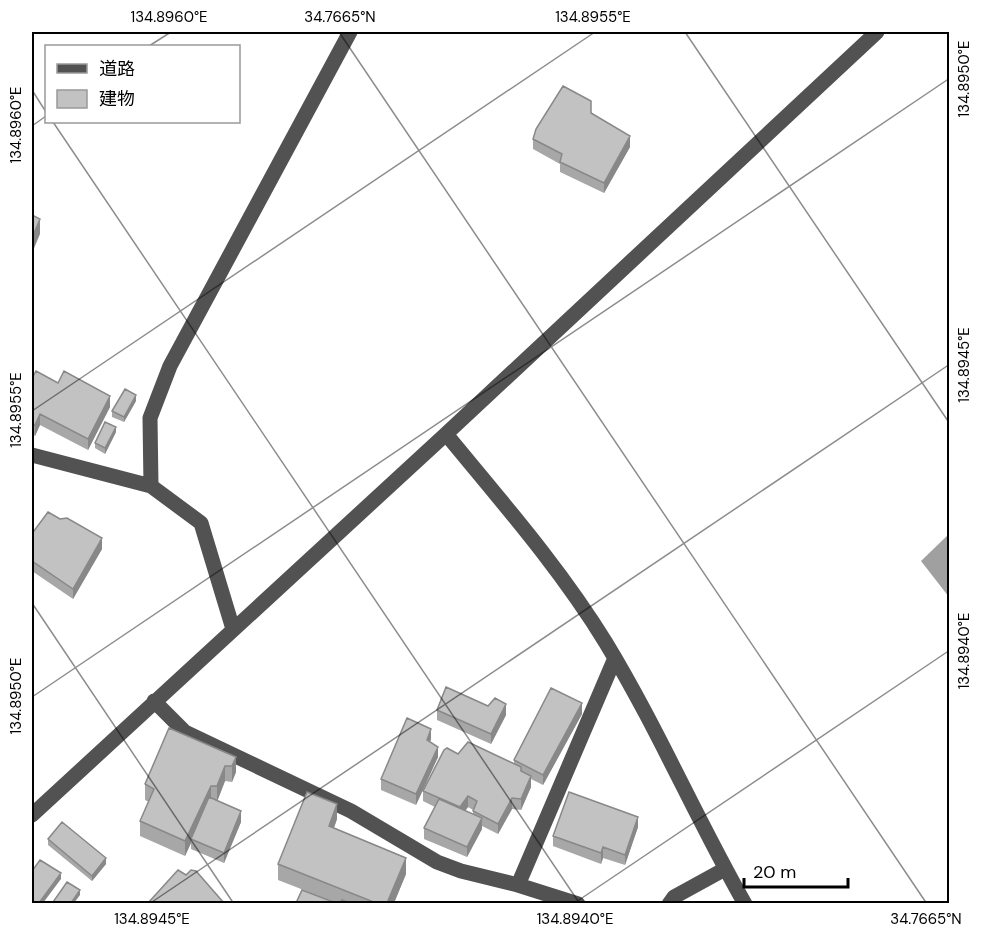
<svg xmlns="http://www.w3.org/2000/svg" width="981" height="935" font-family="'DM Sans','Noto Sans JP',sans-serif">
  <style>
    .water { fill: #a0a0a0 }
    .lines { fill: none; stroke-linecap: round; stroke-linejoin: round }
    .minor { stroke: #525252; stroke-width: 15 }
    .wall { fill: #a7a7a7; fill-rule: evenodd }
    .shaded-wall { fill: #888 }
    .building { fill: #c2c2c2; stroke: #888; stroke-width: 1.5 }
    .ticks { fill: none; stroke: #000; stroke-width: 1.5; stroke-opacity: 0.45 }
    .neatline { fill: none; stroke: #000; stroke-width: 2 }
    .ticks-label { font-size: 15px; text-anchor: middle; fill: #000 }
  </style>
  <rect width="100%" height="100%" fill="#fff"/>
  <!-- water -->
  <path class="water" d="M949,534V597L921,561Z"/>
  <g class="lines">
    <!-- minor -->
    <path class="minor" d="M446,434C502,502 560,568 606,643C657,727 696,818 745,904
      M32,455L151,486L201,523L233,629
      M151,486L150,418L170,366L350,32
      M154,701L185,732L351,811L437,862L461,871L518,885L578,904
      M32,815L446,434L877,32
      M518,885L615,658
      M669,904L674,897L725,869"/>
  </g>
  <!-- wall -->
  <path class="wall" d="M591,114L630,147L604,193L560,172V164L533,149V139Z
    M32,378L58,383L110,407L88,450L40,425L35,436L32,434Z
    M136,401L124,422L112,417V411Z
    M116,432L105,454L95,448V443Z
    M32,530L102,549L73,599L32,571Z
    M437,710L506,715L491,744L437,720Z
    M582,714L543,785L531,779V787L521,810L512,809L498,834L482,826V829L467,857L424,839V828L435,807L423,801V791L458,754L514,763V760ZM468,807L473,810V815L465,811Z
    M431,739L430,742L438,757L416,805L381,790V779Z
    M236,757V772L232,782L225,781L217,801L241,822L224,863L191,849V843L185,856L140,836V821L149,802L145,800V784Z
    M337,819L334,828L406,874L394,903H337L278,880V864Z
    M638,827L625,865L603,858L601,864L553,846V836Z
    M48,839L106,864L92,881L48,845Z"/>
  <!-- shaded-wall -->
  <path class="shaded-wall" d="M630,136V147L604,193V183Z
    M40,219V234L32,253V238Z
    M136,395V401L124,422V417Z
    M110,396V407L88,450V439Z
    M40,414V425L35,436V425Z
    M116,427V432L105,454V448Z
    M102,538V549L73,599V589Z
    M582,703V714L543,785V775Z
    M506,704V715L491,744V734Z
    M431,729V739L427,750V740Z
    M438,747V757L416,805V794Z
    M236,757V772L232,782V766Z
    M225,766V781L217,802V786Z
    M531,776V787L521,810V799Z
    M211,786V802L191,839V843L185,856V841Z
    M468,796V807L460,818V807Z
    M512,798V809L498,834V824Z
    M337,804V819L329,841V826Z
    M241,811V822L224,863V853Z
    M638,817V827L625,865V855Z
    M482,818V829L467,857V847Z
    M603,847V858L601,864V853Z
    M106,858V864L92,881V876Z
    M406,858V874L394,903H387Z
    M61,873V879L43,903H39Z
    M80,890V895L74,903H71Z"/>
  <!-- building -->
  <path class="building" d="M563,86L591,101V113L630,136L604,183L560,162L562,154L533,139L536,129Z
    M32,215L40,219L32,238Z
    M36,371L58,383L64,371L110,396L88,439L40,414L35,425L32,423V378Z
    M125,389L136,395L124,417L112,411Z
    M105,422L116,427L105,448L95,443Z
    M48,512L60,519L67,518L102,538L73,589L32,561V530L34,531Z
    M446,687L488,706L495,698L506,704L491,734L437,710Z
    M551,688L582,703L543,775L514,760Z
    M407,718L431,729L427,740L438,747L416,794L381,779Z
    M169,728L236,757L232,766H225L217,786H211L185,841L140,821L154,789L145,784Z
    M468,742L521,767V771L531,776L521,799L512,798L498,824L473,811L477,801L468,796L460,807L423,791L444,750L447,748L458,754Z
    M307,792L337,804L329,826L406,858L387,903H376L278,864Z
    M569,792L638,817L625,855L603,847L601,853L553,836Z
    M209,797L241,811L224,853L191,839Z
    M439,799L482,818L467,847L424,828Z
    M62,822L106,858L92,876L48,839Z
    M40,860L61,873L39,903H32V871Z
    M178,870L186,875L191,870L196,871L224,903H148Z
    M67,882L80,890L71,903H56L53,902Z
    M302,890L336,903H296Z
    M342,900L350,903H340Z"/>
  <!-- ticks -->
  <path class="ticks" d="M339,32L927,904M685,32L950,424M149,46L171,32M32,90L46,112M53,122L580,904M32,126L46,116M32,411L595,32M32,603L234,904M32,697L950,78M149,904L950,364M573,904L950,650"/>
  <!-- border -->
  <rect width="981" height="935" fill="none" stroke="#ffffff" stroke-width="66"/>
  <!-- legend -->
  <rect x="45" y="45" width="195" height="78" fill="#ffffff" stroke="#999999" stroke-width="1.5"/>
  <rect x="57" y="64" width="30" height="9" fill="#525252" stroke="#999999" stroke-width="1.5"/>
  <text x="99" y="75" font-size="18" fill="#000000">道路</text>
  <rect x="57" y="90" width="30" height="18" fill="#c2c2c2" stroke="#999999" stroke-width="1.5"/>
  <text x="99" y="105" font-size="18" fill="#000000">建物</text>
  <!-- scale -->
  <path d="M744 878v9h104v-9" fill="none" stroke="#000000" stroke-width="3"/>
  <text x="753" y="878" font-size="18" fill="#000000" stroke="#ffffff" stroke-width="4.5" paint-order="stroke">20 m</text>
  <rect x="33" y="33" width="915" height="869" class="neatline"/>
  <g class="ticks-label">
    <text x="169" y="22">134.8960°E</text>
    <text x="340" y="22">34.7665°N</text>
    <text x="593" y="22">134.8955°E</text>
    <text transform="translate(964 79) rotate(-90)" y="5">134.8950°E</text>
    <text transform="translate(16 125) rotate(-90)" y="5">134.8960°E</text>
    <text transform="translate(964 365) rotate(-90)" y="5">134.8945°E</text>
    <text transform="translate(16 410) rotate(-90)" y="5">134.8955°E</text>
    <text transform="translate(964 651) rotate(-90)" y="5">134.8940°E</text>
    <text transform="translate(16 696) rotate(-90)" y="5">134.8950°E</text>
    <text x="152" y="924">134.8945°E</text>
    <text x="575" y="924">134.8940°E</text>
    <text x="926" y="924">34.7665°N</text>
  </g>
</svg>
